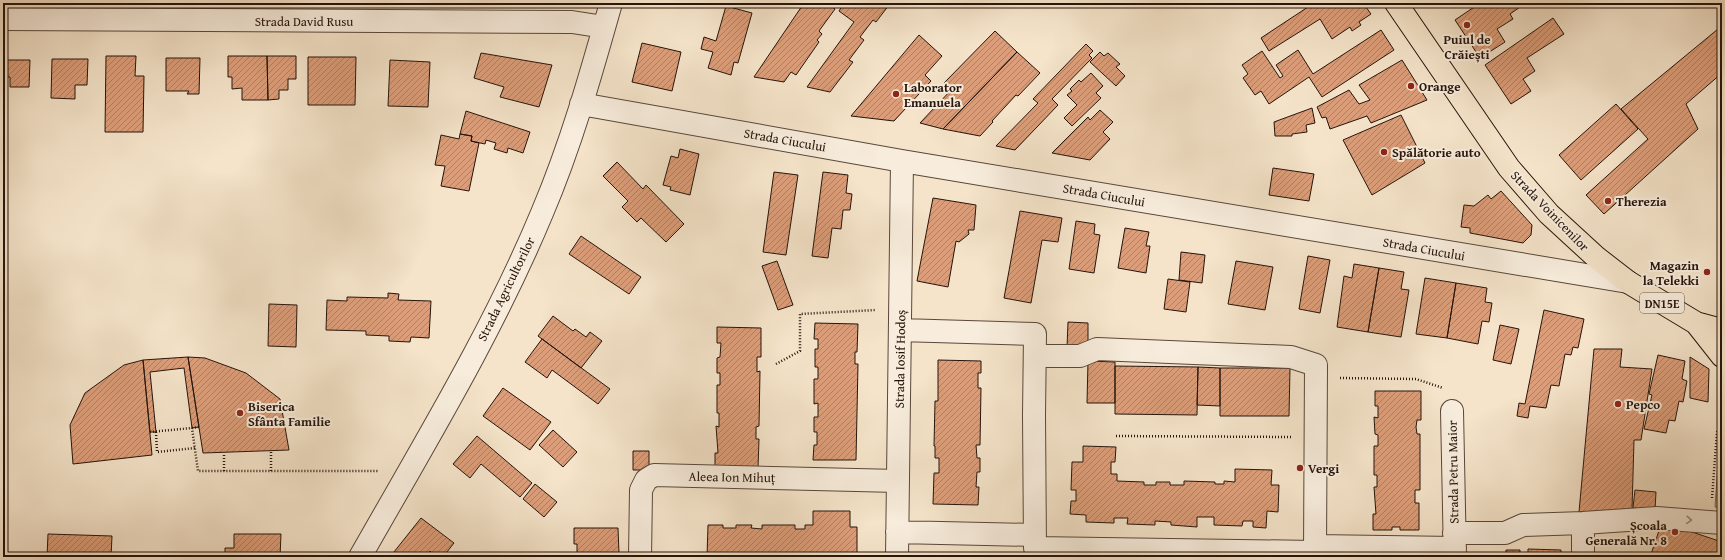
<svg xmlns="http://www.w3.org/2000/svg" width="1725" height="560" font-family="'Gentium Book Plus',serif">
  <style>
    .grass { fill: url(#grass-dots); stroke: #736a4f }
    .building { fill: url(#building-hatch); stroke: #25130b }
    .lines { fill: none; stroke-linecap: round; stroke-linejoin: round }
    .minor-casing { stroke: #59473b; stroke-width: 24 }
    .major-casing { stroke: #25130b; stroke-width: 24 }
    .path { stroke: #25130b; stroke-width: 2.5; stroke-dasharray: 1 2; stroke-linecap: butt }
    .minor { stroke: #f8eddd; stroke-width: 22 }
    .major { stroke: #f5e4ca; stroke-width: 22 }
    .oneway { stroke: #998b7e }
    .poi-dot { fill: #8f2418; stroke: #f8eddd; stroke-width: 1.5 }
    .labels { text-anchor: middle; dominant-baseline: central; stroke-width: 4; stroke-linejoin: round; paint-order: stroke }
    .shield { fill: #f8eddd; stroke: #64544a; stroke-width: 1 }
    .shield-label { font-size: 12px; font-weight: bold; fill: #25130b }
    .street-label { font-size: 13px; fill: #25130b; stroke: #f8eddd }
    .poi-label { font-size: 13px; font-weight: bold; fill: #25130b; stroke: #f8eddd; text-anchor: start }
  </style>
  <defs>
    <pattern id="grass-dots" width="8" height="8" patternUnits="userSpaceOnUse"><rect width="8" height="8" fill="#c1c293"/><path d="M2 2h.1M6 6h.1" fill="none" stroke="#a6a67d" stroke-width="1.8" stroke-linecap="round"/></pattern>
    <pattern id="building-hatch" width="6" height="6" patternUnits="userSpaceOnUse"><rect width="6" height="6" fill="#dc9e7a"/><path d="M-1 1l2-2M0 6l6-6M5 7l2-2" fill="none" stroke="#b28062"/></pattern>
  </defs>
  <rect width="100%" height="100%" fill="#f5e4ca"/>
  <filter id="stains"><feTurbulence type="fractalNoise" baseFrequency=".005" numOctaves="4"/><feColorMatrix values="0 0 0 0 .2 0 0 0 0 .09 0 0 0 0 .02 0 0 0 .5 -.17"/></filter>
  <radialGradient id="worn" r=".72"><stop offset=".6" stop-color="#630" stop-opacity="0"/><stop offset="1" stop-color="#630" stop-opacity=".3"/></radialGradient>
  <!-- grass -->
  <path class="grass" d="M1719,449L1722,456V508L1715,507Z"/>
  <!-- building -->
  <path class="building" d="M804,3H826L835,9L819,31L822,34L817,40L819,42L796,75L791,72L784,82L754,77Z
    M844,3H886L889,5L876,22L873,20L860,37L864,40L849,60L853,62L830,92L807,87L854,22L839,11Z
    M1314,3H1363L1371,14L1359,22L1361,25L1352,31L1350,27L1332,39L1320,19L1269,51L1261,38Z
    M1480,3H1526L1510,14L1513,19L1497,29L1505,42L1480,58L1455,20Z
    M726,6L752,13L738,63L734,62L731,75L708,68L713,52L701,49L704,37L716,41Z
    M1553,18L1564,34L1527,58L1535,71L1523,79L1531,91L1511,104L1485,65Z
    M1718,29L1722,36V73L1686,104L1698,129L1604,214L1586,195L1648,139L1621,109Z
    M1381,30L1394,50L1322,97L1309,77L1269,104L1261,91L1255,95L1243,78L1248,74L1242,65L1262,51L1280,78L1283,76L1276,65L1298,50L1313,74Z
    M995,31L1017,52L943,129L920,123L952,89L944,83Z
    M919,35L942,56L925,75L931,81L894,121L851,116Z
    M642,43L681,52L672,91L632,82Z
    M1086,44L1093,51L1089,55L1092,58L1052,99L1058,105L1015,150L996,146L1038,103L1033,99Z
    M1017,52L1040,73L1018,96L1016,95L992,121L993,122L980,136L943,129Z
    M1100,52L1104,56L1108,53L1120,64L1116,67L1125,76L1116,86L1090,62Z
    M481,53L552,65L539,107L500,97L504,87L474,78Z
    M106,56H136L135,76H144L143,132H105Z
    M228,56H267L268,100H242V88L232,89V77H228Z
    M267,56H296V79H288V90H279V99L268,100Z
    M308,57H356L355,105H308Z
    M166,58H200L199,94H187L189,91H166Z
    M52,59H88L87,85H75V99L51,98Z
    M3,60H30L29,87H10V77H3Z
    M390,60L430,62L428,107L388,106Z
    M1402,60L1427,100L1371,123L1367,116L1330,129L1326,117L1322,118L1317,107L1349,90L1359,104L1370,100L1359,85Z
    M1091,73L1103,86L1096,93L1101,98L1072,126L1064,118L1077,105L1067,95L1072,91L1070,89L1079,80L1081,82Z
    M1616,104L1638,129L1581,180L1559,155Z
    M1312,108L1315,123L1306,125L1307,132L1292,134V136H1275L1274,122Z
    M1100,110L1113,122L1103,132L1110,139L1090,160L1052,153L1088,117L1090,120Z
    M466,111L530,132L523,153L508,148L507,153L494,149L496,143L486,140L485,144L471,141L472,136L460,134Z
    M1401,115L1425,163L1372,195L1343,140Z
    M460,134L472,136L471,141L479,143L469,191L441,186L445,166L435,165L441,135L459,139Z
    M680,149L699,154L690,195L670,190L671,187L663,185L671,156L678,158Z
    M617,162L643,189L646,185L684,224L666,242L641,218L637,222L622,207L628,201L603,176Z
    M1273,168L1314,174L1309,201L1269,195Z
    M774,172L798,175L786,255L763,252Z
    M823,172L848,175L846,193L852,194L850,210H843L841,229L832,228L828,258L812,256Z
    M1501,191L1532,225L1531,235L1523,243L1470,233V228L1461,227L1464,205L1474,206L1488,195L1491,199Z
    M933,198L976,205L974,230H968L969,234L959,242L956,241L948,287L917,281Z
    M1020,211L1062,218L1058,242L1042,240L1031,303L1004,298Z
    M1076,221L1095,224L1094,234L1100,235L1094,273L1069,269Z
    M1125,228L1149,232L1146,246H1150L1146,273L1118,268Z
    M581,236L641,277L629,294L569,254Z
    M1181,252L1205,255L1202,283L1179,280Z
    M1308,256L1330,260L1320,313L1299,309Z
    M777,261L793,305L778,310L762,266Z
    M1236,261L1273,267L1265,310L1228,304Z
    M1354,264L1379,268L1368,332L1337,327L1344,276L1352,278Z
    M1379,268L1404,272L1401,289L1409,290L1401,337L1368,332Z
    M1425,278L1456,283L1447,338L1416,334Z
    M1168,279L1190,282L1186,312L1164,309Z
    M1456,283L1487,288L1485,302L1492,303L1489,322L1482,321L1478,344L1447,338Z
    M388,293L399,294L398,300L431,301L429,338L411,337L410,342L389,341V336L366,335V331L326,330L327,300L347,301V297L388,298Z
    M269,304L297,305L296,347L268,346Z
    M1544,310L1584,319L1578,348L1573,347L1571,355L1565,354L1559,386L1551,385L1546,408L1530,406L1528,418L1517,416L1519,403L1525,404Z
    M553,316L573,331L575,329L586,337L590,332L602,341L581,368L538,336Z
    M1068,322L1088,323V348H1067Z
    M815,323L858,324L857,352H855V364H858L856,460H813L814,445H817V432H814V417H818V403L814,404V379H818V367H815V349H818V339H814Z
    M1500,325L1519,329L1511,364L1493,360Z
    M717,327L761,328V357H757V372L760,371L759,426L756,427V439H759L758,468L715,467V453H718L716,426L719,427V413H717V385H720V373H717V358L720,357L721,343H717Z
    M542,339L610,389L598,404L552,370L547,378L525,362Z
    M1594,349H1622L1620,367L1652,369L1641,440H1634L1632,510L1579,512Z
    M1658,355L1685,361L1682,379L1687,381L1683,402L1679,401L1675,421L1669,420L1666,433L1644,429L1652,395L1649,394Z
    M188,357L205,358L246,373L280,399L289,450L203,453Z
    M188,357L199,427L192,428L184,368L150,372L156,432H150L143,360Z
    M1690,357L1709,369L1708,402L1690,398Z
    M143,360L152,455L73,464L70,425L85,393L124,365Z
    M938,360L981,361V373H978V388H981L980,445H976L977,458H980V472H977L976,487H979L978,505L933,504L934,473H939V458H935V446H934L935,401H938Z
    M1088,361L1115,362V403H1087Z
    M1115,366L1198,367L1197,415L1115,414Z
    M1198,367L1220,368V406L1197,405Z
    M1220,368H1290L1289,416H1220Z
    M503,388L551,422L530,450L483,416Z
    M1375,391H1421V420H1417L1416,427L1417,434H1420V490H1415V503H1419V530H1400V527H1392V530H1373V514H1376L1374,487H1377V475H1374V446H1378V435L1375,434L1374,417L1378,418V406H1375Z
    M553,430L577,452L563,467L539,445Z
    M477,436L532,483L520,497L481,464L470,478L453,464Z
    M1083,446L1116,447L1115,462H1111V474H1117V481L1144,482V485H1156V482H1170V485H1184V481L1215,482V484H1224V481L1235,482V469L1272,470L1271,485H1279L1278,512L1267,511L1266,528L1253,527V521H1243L1242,526L1214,525V517H1197V527L1171,525V522L1155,521V525L1127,524L1128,518H1114V523L1086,522V515L1070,514L1071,501H1076V490H1071L1072,462H1083Z
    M633,451H649V470H633Z
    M535,484L557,502L544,517L523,499Z
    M1635,490L1656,492L1655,510L1633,508Z
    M813,511H850V527H857V555H847V557H707L708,525H723V528H736V525H752L751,528L762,529V525H795V529H805V525H813Z
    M421,518L454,543L443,557H436L430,551L425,557H390Z
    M1662,522L1722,542V557H1650Z
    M574,528H618L619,554H615V557H574L577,555V544H574Z
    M48,534L112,536L111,557H47Z
    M234,534H281L280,557H225V548H234Z
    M1528,549L1561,550V557H1506V550H1520V553H1528Z"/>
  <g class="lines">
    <!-- minor casing -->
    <g class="minor-casing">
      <path id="minor" d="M3,19L572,22L604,27
        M581,104L902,161L1628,282
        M900,330L1035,334L1034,415L1035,548L1315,552L1316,365L1291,357L1097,349L1080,356H1035
        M1452,411L1455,557
        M897,532L1035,535
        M1454,533H1505L1523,525L1583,523L1657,518L1722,523
        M1315,546L1455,548
        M360,557C424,444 492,333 542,213C571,145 591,74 611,3
        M640,557L641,490L646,480L654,475L898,481
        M897,557L902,161
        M1583,557V523"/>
    </g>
    <!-- major casing -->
    <g class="major-casing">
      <path id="major" d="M1396,3L1509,168L1549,214L1597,258L1628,282L1696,323L1722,330
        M1696,323L1722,356"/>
    </g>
    <!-- path -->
    <path class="path" d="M776,364L800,351V314L876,310
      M1340,378L1416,379L1443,388
      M192,428L199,427
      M150,432L192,428L198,471H378
      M156,432L157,452L195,448
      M1116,436L1291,437
      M224,471V453
      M271,471V451
      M1712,498L1717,432L1722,429"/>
    <!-- minor -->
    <use href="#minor" class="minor"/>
    <!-- major -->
    <use href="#major" class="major"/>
  </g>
  <!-- one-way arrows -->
  <defs><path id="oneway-chevron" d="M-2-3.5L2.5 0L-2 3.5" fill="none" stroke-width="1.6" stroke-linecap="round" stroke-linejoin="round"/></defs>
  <use class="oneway" href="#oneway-chevron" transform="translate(1689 520) rotate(4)"/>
  <!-- markers -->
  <g class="poi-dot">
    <circle cx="1467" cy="25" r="4"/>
    <circle cx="1411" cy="86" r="4"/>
    <circle cx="896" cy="94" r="4"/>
    <circle cx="1384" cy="152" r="4"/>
    <circle cx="1608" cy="201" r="4"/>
    <circle cx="1707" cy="272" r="4"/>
    <circle cx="1618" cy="404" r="4"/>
    <circle cx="240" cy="413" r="4"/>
    <circle cx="1300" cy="468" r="4"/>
    <circle cx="1675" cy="532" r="4"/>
  </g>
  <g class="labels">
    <!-- shield labels -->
    <rect class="shield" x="1640" y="293" width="44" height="20" rx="3"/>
    <g class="shield-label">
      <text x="1662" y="303">DN15E</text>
    </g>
    <!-- street labels -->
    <g class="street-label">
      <text x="304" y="21">Strada David Rusu</text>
      <text transform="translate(785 140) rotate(10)">Strada Ciucului</text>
      <text transform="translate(1104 195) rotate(10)">Strada Ciucului</text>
      <text transform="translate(1550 211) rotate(46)">Strada Voinicenilor</text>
      <text transform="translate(1424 249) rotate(10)">Strada Ciucului</text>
      <text transform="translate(506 289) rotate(-64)">Strada Agricultorilor</text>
      <text transform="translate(900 359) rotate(-89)">Strada Iosif Hodoș</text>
      <text transform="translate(1453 472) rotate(-91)">Strada Petru Maior</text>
      <text transform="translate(732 477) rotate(1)">Aleea Ion Mihuț</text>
    </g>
    <!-- poi labels -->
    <g class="poi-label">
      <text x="1467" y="39" text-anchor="middle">Puiul de<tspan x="1467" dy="15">Crăiești</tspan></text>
      <text x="1419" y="86">Orange</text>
      <text x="904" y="87">Laborator<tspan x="904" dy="15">Emanuela</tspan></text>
      <text x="1392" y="152">Spălătorie auto</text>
      <text x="1616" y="201">Therezia</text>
      <text x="1699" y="265" text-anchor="end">Magazin<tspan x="1699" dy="15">la Telekki</tspan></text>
      <text x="1626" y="404">Pepco</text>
      <text x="248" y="406">Biserica<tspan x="248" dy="15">Sfânta Familie</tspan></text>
      <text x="1308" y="468">Vergi</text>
      <text x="1667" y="525" text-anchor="end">Școala<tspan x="1667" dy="15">Generală Nr. 8</tspan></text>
    </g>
  </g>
  <!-- margin -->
  <rect width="1725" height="560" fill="none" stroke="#f5e4ca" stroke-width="16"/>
  <rect x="4" y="4" width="1717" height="552" fill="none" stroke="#25130b" stroke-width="2"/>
  <rect x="8" y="8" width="1709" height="544" fill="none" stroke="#25130b"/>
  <rect width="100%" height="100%" filter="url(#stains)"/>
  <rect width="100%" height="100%" fill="url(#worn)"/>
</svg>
